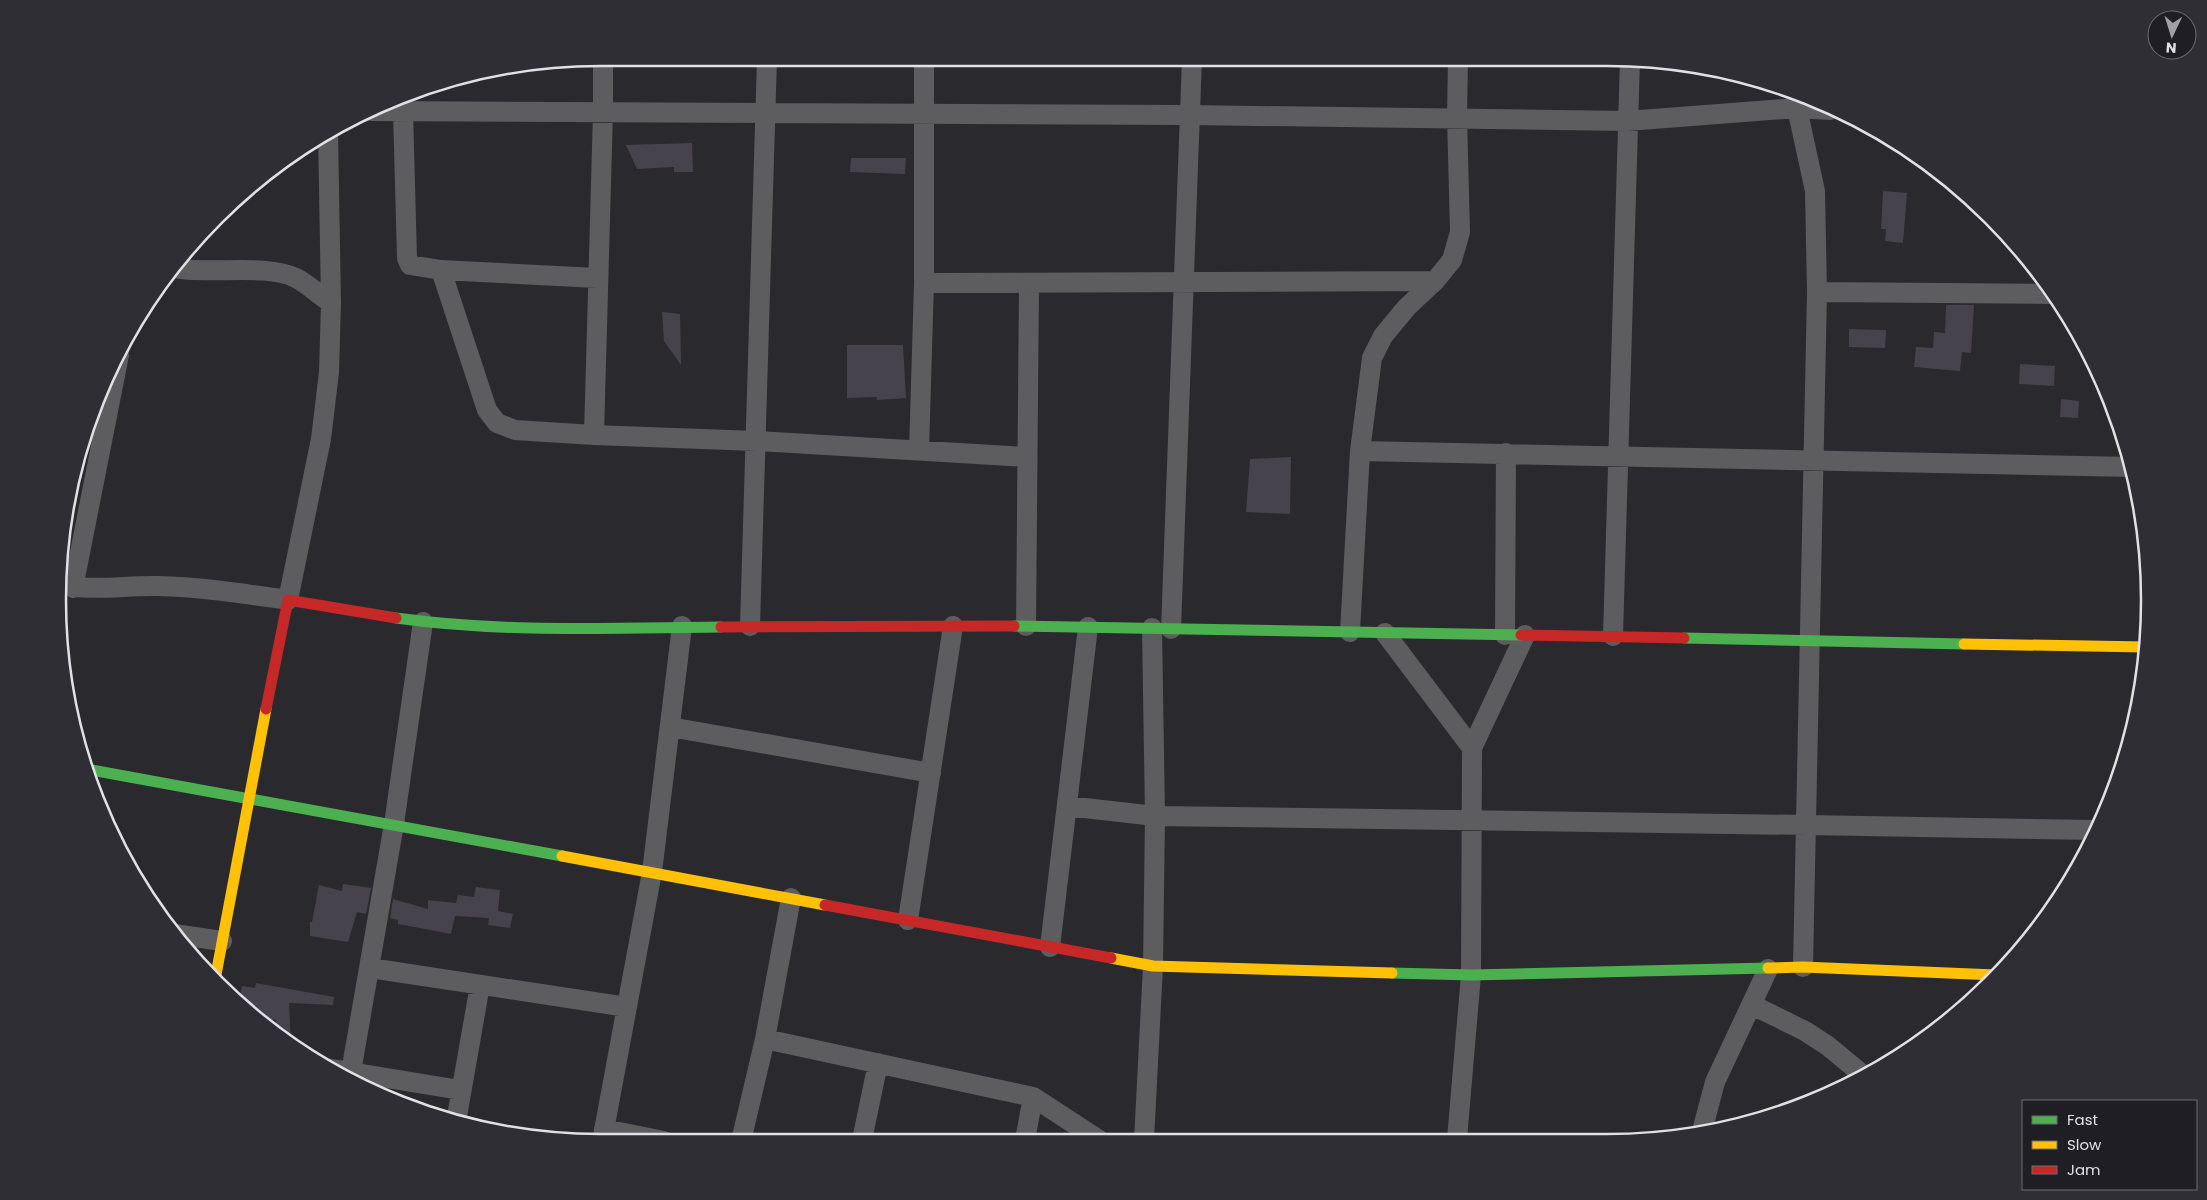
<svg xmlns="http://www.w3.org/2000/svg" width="2207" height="1200" font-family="Poppins,sans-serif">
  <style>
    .building { fill: #46434d }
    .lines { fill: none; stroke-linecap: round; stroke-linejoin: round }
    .street { stroke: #5d5c5e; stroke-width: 20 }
    .fast { stroke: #4caf50; stroke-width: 11 }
    .slow { stroke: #ffc107; stroke-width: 11 }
    .jam { stroke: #c62828; stroke-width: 11 }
    .rim { fill: none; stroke: #e1e0e5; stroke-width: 2.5 }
  </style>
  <rect width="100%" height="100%" fill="#2a292d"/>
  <!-- building -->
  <path class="building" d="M692,143L693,172H674V167L637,169L626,145Z
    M851,158H906L905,174L850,172Z
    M1883,191L1907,193L1903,243L1885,241L1886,229H1881Z
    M1946,305H1974L1971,353L1962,352L1960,371L1914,367L1916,347L1933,348L1934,332L1945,333Z
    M662,312L680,314L681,365L664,341Z
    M1849,329L1886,330L1885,348L1849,347Z
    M847,345H903L906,398L877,400V397L847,398Z
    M2020,364L2055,366L2054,386L2019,384Z
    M2061,399L2079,401L2078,418L2060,417Z
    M1291,457L1290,514L1246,512L1250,459Z
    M343,884L371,888L366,914L357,912L348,942L310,936V922H312L319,885L342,891Z
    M476,887L500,890L498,911L513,914L510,928L488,925L489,918L455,916L451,934L398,924V920L390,918L393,899L428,909V900L456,903L458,895L474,897Z
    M256,983L334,997L333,1005L289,1003L291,1044L276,1034V1020L255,1017L239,1001L242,986L255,988Z"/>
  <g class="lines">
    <!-- street -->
    <path class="street" d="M1797,97V108L1815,191L1817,292L1803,967
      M371,111L1190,115L1627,121L1797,108L1830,110
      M403,111L407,258L410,265L441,270L597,278
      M328,131L331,303
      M441,270L487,410L497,423L515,430L594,435L756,441L1027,457
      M924,283L1435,281
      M1817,292L2053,294
      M594,435L603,112V58
      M919,451L924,283V58
      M1360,451L2132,467
      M59,584C92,592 125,585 158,586C202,587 245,594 288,600L321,439L329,372L331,303C319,295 308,284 296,278C266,263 209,275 173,268
      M73,588L119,355
      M750,626L767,58
      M1026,626L1029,283
      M1171,629L1192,58
      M1350,632L1360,451L1372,358L1383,336L1407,307L1435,281L1452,260L1460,232L1457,117L1458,58
      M1385,633L1472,748
      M1505,635L1506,453
      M1613,636L1630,59
      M670,727L931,773
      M1067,806L1155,816L1807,825L2095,830
      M908,920L953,626
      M174,934L222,941
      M1050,947L1088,627
      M370,968L627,1007
      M1752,1005L1805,1031L1828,1046L1863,1075
      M765,1039L1033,1097L1099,1140
      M326,1068L460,1090
      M351,1072L394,824L423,622
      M456,1122L480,985
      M604,1129L664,1141
      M1702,1131L1715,1082L1768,969
      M1457,1139L1471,975L1472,748L1525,635
      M862,1140L878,1063
      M1025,1140L1033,1097
      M1144,1140L1153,966L1155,816L1152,628
      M602,1141L652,872L682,626
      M741,1141L765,1039L791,898"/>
    <!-- fast -->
    <path class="fast" d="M396,618C504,633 613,628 721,627
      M1014,626L1521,635
      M1684,638L1964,644
      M86,769L562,856
      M1392,973L1471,975L1768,968"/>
    <!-- slow -->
    <path class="slow" d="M1964,644L2146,647
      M562,856L825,905
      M1111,958L1153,966L1392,973
      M1768,968L1803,967L1996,975
      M215,980L266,709"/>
    <!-- jam -->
    <path class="jam" d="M721,627L1014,626
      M1521,635L1684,638
      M266,709L288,600L396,618
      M825,905L1111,958"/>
  </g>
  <!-- crop -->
  <path d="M0 0H2207V1200H0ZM600 66H1607A534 534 0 0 1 2141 600V600A534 534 0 0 1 1607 1134H600A534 534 0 0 1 66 600V600A534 534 0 0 1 600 66Z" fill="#2f2e34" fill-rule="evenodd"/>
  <path class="rim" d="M600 66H1607A534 534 0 0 1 2141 600V600A534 534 0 0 1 1607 1134H600A534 534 0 0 1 66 600V600A534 534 0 0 1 600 66Z"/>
  <!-- legend -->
  <rect x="2022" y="1100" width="175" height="90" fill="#201e25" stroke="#6d6c72"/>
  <rect x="2032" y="1116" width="25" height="8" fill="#4caf50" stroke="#6d6c72"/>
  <text x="2067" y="1125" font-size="15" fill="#e1e0e5">Fast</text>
  <rect x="2032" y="1141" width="25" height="8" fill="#ffc107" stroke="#6d6c72"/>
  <text x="2067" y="1150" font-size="15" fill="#e1e0e5">Slow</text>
  <rect x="2032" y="1166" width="25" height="8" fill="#c62828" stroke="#6d6c72"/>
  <text x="2067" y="1175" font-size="15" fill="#e1e0e5">Jam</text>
  <!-- north arrow -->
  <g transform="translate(2172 35) rotate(184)"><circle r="24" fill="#201e25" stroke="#6d6c72"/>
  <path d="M0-4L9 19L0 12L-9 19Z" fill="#a1a0a5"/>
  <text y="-8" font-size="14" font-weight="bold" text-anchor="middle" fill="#e1e0e5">N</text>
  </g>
</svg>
